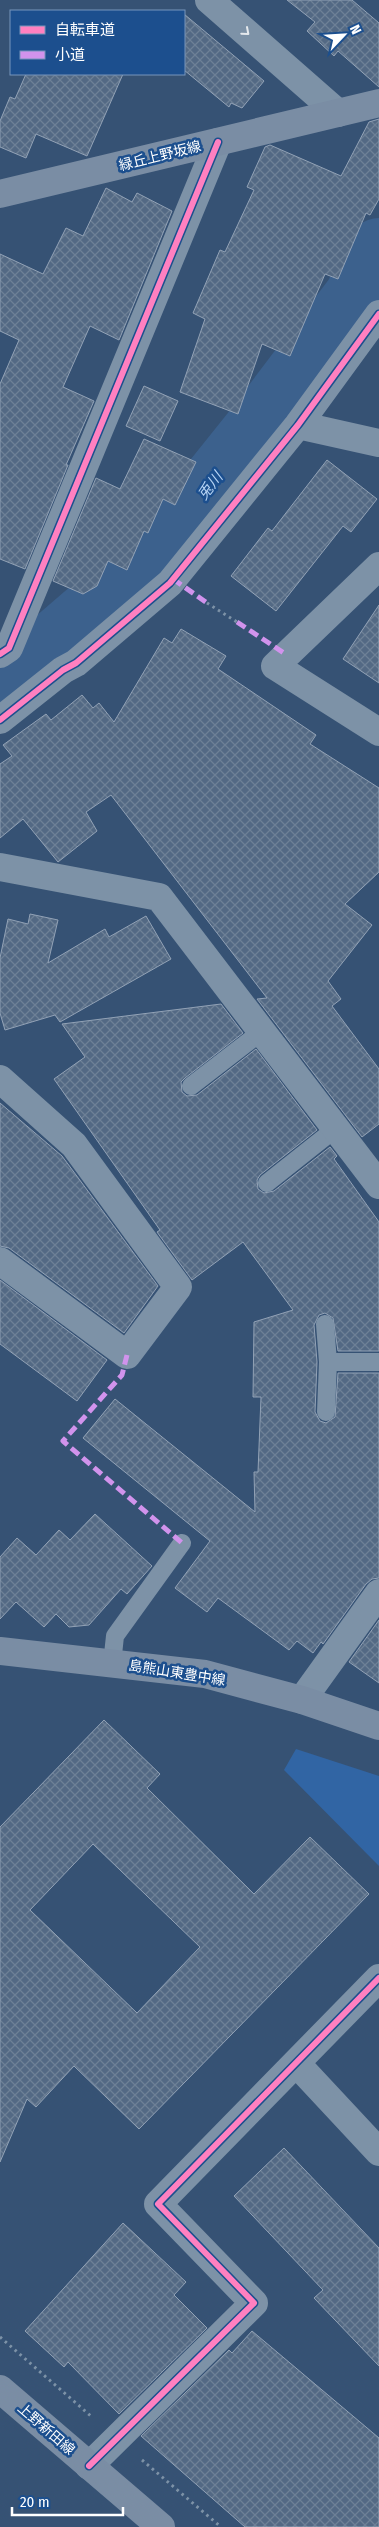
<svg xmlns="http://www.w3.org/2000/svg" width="379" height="2527" font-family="'Fira Sans Condensed','Noto Sans JP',sans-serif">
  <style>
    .green { fill: #3165a4 }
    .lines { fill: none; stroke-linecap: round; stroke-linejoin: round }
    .river { stroke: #3c618d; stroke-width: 66 }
    .building { fill: url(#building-cross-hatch); stroke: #92a2b6; fill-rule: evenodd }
    .path { stroke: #7d92a7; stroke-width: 3; stroke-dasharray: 2.5 4; stroke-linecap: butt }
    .lane { stroke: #7d92a7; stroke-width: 18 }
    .street { stroke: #7d92a7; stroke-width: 28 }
    .secondary { stroke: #7a8da4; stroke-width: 28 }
    .quiet { stroke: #d193ec; stroke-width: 5; stroke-dasharray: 10 5; stroke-linecap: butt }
    .cycleway-casing { stroke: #1c4f8e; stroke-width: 9 }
    .cycleway { stroke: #ff80c0; stroke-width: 6 }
    .oneway { stroke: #e5e9ed }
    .labels { text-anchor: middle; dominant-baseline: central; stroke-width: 5; stroke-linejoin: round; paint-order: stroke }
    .street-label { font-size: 14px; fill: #fff; stroke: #1c4f8e }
    .water-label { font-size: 15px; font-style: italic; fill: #b6d3f4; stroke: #1c4f8e }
  </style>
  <defs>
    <pattern id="building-cross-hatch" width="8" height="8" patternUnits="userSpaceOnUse" patternTransform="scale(1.25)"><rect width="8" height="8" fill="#536984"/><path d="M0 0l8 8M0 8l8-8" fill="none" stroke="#6d8096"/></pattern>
  </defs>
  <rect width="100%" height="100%" fill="#365274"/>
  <!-- green -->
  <path class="green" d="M296,1749L379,1776V1866L284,1770Z"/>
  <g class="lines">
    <!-- river -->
    <path class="river" d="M0,686L53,645L154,558L254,433L357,297L379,251"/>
  </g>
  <!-- building -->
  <path class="building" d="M287,0H352L379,23V87L338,51L334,56L307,31L315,22Z
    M184,14L264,81L242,108L231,103L229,107L184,70Z
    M26,74H123L87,156L36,134L26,158L0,147V121L10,97L15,99Z
    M379,119V199L370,215L366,213L338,279L325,274L290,356L262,344L238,414L180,392L205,319L193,313L220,250L225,252L254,190L247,187L265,147L270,145L341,176L369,122Z
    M106,188L132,202L137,193L172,211L119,340L90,326L63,387L94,401L66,465H68L25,569L0,559V384L19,340L0,331V254L43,274L66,228L83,236Z
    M144,386L178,401L160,441L126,426Z
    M144,439L196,462L175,505L163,499L148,533L144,531L127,570L108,561L97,586L83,594L53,581L96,478L120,489Z
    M327,460L377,499L351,532L343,526L276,611L231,576L268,528L272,531Z
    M379,605V683L343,659Z
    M181,629L226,656L218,669L316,735L310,744L379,788V872L345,904L372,925L328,981L341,999L332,1006L379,1069V1124L362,1137L257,999L267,998L111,795L86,812L97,831L58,862L23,819L0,838V764L12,756L3,745L46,714L51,720L82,695L93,708L99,703L114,722L164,638L172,643Z
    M30,914L58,920L48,963L105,929L109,937L146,916L171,959L60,1022L55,1015L5,1030L0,1013V958L8,919L28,924Z
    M221,1004L243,1033L185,1078L181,1082L182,1092L187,1096L197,1095L256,1049L317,1130L260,1175L257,1180L258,1189L264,1193L274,1191L330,1147L337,1156L334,1159L379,1222V1351H338L333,1318L325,1313L319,1315L314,1325L317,1362L315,1412L320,1421L326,1423L335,1417L338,1373H379V1578L372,1579L366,1584L323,1644L321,1642L313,1653L297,1641L289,1650L218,1598L207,1612L175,1588L210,1541L83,1438L115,1399L255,1512L254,1472H258L261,1397H253L254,1322L293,1310L243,1242L192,1280L157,1232L160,1230L54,1079L85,1057L62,1024Z
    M0,1103L62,1156L158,1286L124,1333L9,1248L0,1246Z
    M0,1280L107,1360L77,1401L0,1344Z
    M95,1514L152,1566L127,1594L121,1589L89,1625L69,1627L56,1614L44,1627L16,1602L0,1619V1557L17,1538L36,1555L59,1530L70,1540Z
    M379,1620V1683L349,1662Z
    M104,1720L160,1774L147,1788L254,1894L310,1837L369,1894L139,2129L74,2066L36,2107L27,2099L0,2162V1827ZM93,1844L200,1947L137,2013L30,1910Z
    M284,2148L379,2248V2366L314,2298L323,2290L234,2196Z
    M123,2223L186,2282L174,2295L207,2328L119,2414L68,2362L64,2367L25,2331Z
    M252,2331L379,2438V2527H245L141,2436L229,2350L232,2353Z"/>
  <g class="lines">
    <!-- path -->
    <path class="path" d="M207,603L237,622
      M0,2337L92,2417
      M142,2460L221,2527"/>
    <!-- lane -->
    <path class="lane" d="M191,1086L261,1032
      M267,1183L335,1129
      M325,1324L328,1362L326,1412
      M328,1362H379
      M112,1664L115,1636L182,1543"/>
    <!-- street -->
    <path class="street" d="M209,0L338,113
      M298,425L379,443
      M379,566L275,666L379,732
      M0,654L9,648L218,142
      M0,720L63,670L76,663L170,583L298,425L379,314
      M0,867L159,897L379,1185
      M0,1079L74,1145L178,1287L127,1355L0,1261
      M302,1700L379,1593
      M296,2063L379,2152
      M89,2466L254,2303L158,2204L379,1978"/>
    <!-- secondary -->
    <path class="secondary" d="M0,194L379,103
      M0,1651L205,1674L302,1700L379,1726
      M0,2389L161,2527"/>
    <!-- quiet -->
    <path class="quiet" d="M173,579L207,603
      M237,622L287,655
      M127,1355L122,1375L63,1441L182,1543"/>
    <!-- cycleway casing -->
    <g class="cycleway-casing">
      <path id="cycleway" d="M0,654L9,648L218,142
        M0,720L63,670L76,663L170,583L298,425L379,314
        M89,2466L254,2303L158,2204L379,1978"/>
    </g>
    <!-- cycleway -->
    <use href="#cycleway" class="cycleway"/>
  </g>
  <!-- one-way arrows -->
  <defs><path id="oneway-chevron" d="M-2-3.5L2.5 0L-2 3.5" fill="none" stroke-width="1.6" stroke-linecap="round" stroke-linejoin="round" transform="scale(1.25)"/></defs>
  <use class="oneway" href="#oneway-chevron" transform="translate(246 32) rotate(41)"/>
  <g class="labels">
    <!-- street labels -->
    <g class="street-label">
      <text transform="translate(160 156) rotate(-14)">緑丘上野坂線</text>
      <text transform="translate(177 1673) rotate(9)">島熊山東豊中線</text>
      <text transform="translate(46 2429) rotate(41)">上野新田線</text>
    </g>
    <!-- water labels -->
    <g class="water-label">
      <text transform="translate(210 486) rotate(-52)">兎川</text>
    </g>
  </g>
  <!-- legend -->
  <rect x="10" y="10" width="175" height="65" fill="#1c4f8e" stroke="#7795bb"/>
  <rect x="20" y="26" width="25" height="8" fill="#ff80c0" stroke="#7795bb"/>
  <text x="55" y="35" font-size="15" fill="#ffffff">自転車道</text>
  <rect x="20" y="51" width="25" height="8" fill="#d193ec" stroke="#7795bb"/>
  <text x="55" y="60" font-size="15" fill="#ffffff">小道</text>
  <!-- north arrow -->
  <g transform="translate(344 35) rotate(65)" stroke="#1c4f8e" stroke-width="4" paint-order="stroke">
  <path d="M0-4L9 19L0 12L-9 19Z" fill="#ffffff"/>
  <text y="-8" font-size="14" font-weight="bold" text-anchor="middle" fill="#ffffff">N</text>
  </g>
  <!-- scale -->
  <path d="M12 2507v8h111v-8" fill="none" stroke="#ffffff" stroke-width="2.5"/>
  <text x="20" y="2507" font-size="15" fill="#ffffff" stroke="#1c4f8e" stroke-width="4" paint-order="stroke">20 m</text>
</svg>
